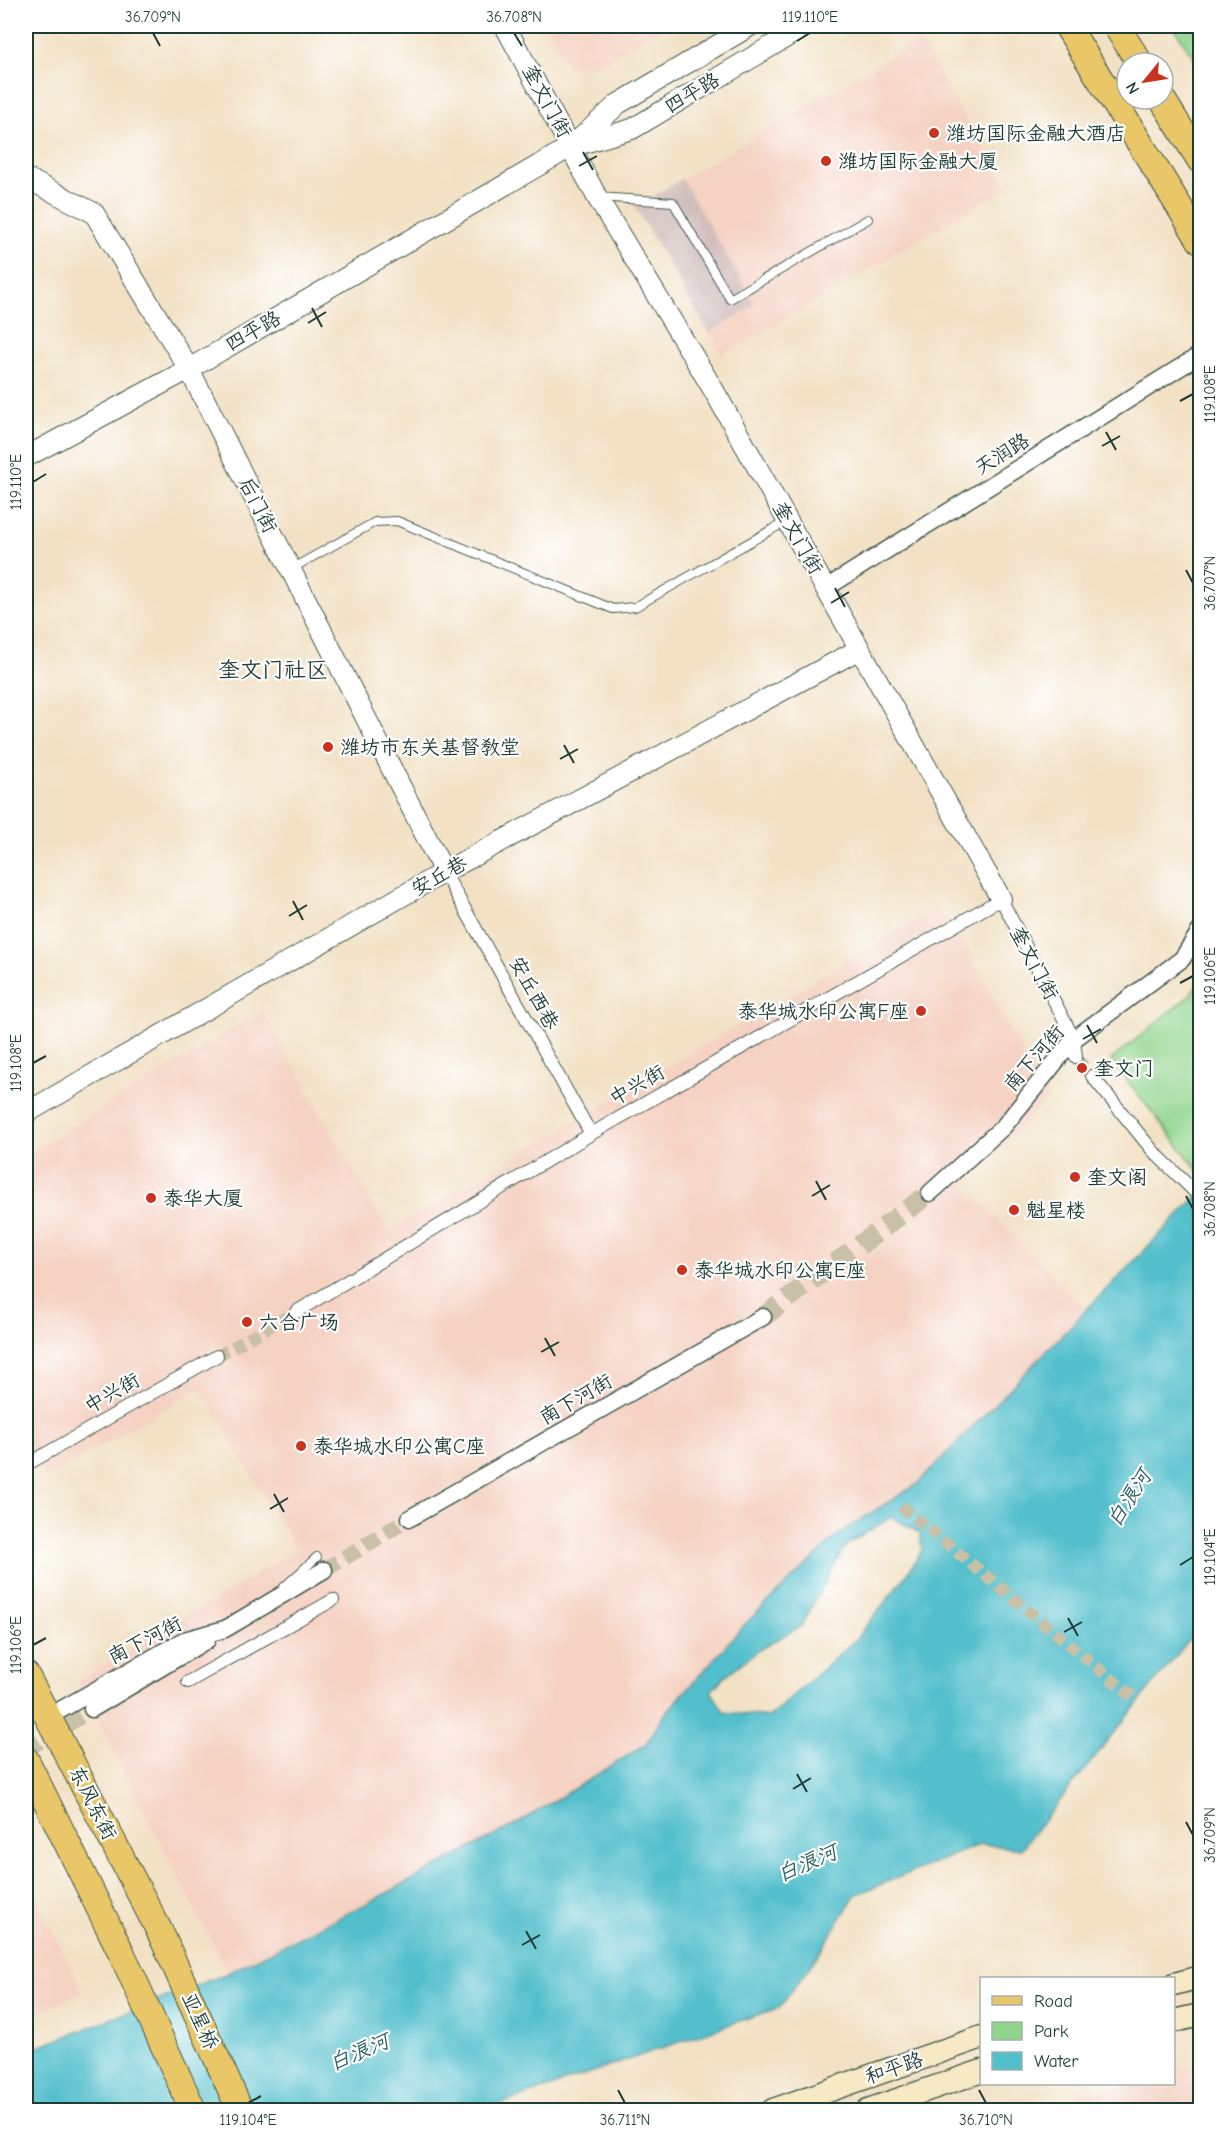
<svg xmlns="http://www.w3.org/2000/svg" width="1226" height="2136" font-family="'Comic Neue','LXGW WenKai TC',sans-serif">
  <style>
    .built { fill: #f5d2c2 }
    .industrial { fill: #d1bfbd }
    .green { fill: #91d58d; stroke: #588960; stroke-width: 1.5 }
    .water { fill: #52bfcc; stroke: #387e80; stroke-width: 1.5; fill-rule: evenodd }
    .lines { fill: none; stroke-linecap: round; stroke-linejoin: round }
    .pedestrian-tunnel { stroke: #c8c0a7; stroke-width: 12; stroke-dasharray: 12 6; stroke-linecap: butt }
    .minor-tunnel { stroke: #c8c0a7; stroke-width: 16; stroke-dasharray: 16 8; stroke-linecap: butt }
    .tertiary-tunnel { stroke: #c8c0a7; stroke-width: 20; stroke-dasharray: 20 10; stroke-linecap: butt }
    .service-casing { stroke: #3f564a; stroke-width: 10 }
    .pedestrian-casing { stroke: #3f564a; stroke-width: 14 }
    .minor-casing { stroke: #3f564a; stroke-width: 19 }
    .tertiary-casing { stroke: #3f564a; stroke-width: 22 }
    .secondary-casing { stroke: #3f564a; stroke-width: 25 }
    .primary-casing { stroke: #3f564a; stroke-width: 28 }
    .service { stroke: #fff; stroke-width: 8 }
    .pedestrian { stroke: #fff; stroke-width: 12 }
    .minor { stroke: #fff; stroke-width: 16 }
    .tertiary { stroke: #fff; stroke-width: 20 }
    .secondary { stroke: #f6e9c3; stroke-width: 22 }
    .primary { stroke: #e9c769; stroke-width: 26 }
    .ticks { fill: none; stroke: #1f3d34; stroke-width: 2 }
    .poi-dot { fill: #c8321e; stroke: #fff; stroke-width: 2 }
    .labels { text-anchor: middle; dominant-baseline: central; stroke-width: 4.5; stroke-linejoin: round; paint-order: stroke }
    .street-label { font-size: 20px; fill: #1f3d34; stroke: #fff }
    .poi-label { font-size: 20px; fill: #1f3d34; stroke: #fff; text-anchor: start }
    .water-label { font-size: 21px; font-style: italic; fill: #2e6462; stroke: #fff }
    .quarter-label { font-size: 22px; fill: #1f3d34; stroke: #fff }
    .neatline { fill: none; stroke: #1f3d34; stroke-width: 2 }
    .ticks-label { font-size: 15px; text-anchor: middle; fill: #1f3d34 }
  </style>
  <rect width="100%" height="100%" fill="#fff"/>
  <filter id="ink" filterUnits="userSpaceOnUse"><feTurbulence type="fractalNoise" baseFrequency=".0167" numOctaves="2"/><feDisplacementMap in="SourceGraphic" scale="12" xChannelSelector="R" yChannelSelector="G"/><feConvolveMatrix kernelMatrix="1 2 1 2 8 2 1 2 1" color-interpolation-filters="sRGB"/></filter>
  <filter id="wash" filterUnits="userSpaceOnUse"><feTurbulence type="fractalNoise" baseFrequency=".008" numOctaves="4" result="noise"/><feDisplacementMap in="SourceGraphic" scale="24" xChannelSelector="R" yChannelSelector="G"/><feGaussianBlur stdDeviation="1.35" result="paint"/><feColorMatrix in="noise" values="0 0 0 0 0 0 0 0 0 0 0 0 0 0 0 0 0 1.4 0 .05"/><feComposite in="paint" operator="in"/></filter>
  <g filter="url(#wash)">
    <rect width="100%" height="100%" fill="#f2e1c4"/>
    <!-- built -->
    <path class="built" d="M546,26H665L597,67L568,65Z
      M919,40L1007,188L722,356L635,207Z
      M938,908L962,942L1048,1098L965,1186L1087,1310L917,1484L841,1532L745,1624L666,1713L645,1745L520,1822L370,1902L228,1973L77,1681L297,1550L200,1388L46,1478L26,1449V1154L263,1011L388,1231Z
      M26,1878L82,1991L40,2014L26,2018Z
      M1200,2063V2110H1020L1123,2084H1174V2070Z"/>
    <!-- industrial -->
    <path class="industrial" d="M682,179L755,305L709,333L635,207Z"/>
    <!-- green -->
    <path class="green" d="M1173,26H1200V68Z
      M1200,980V1173L1111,1060L1190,995Z"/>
    <!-- water -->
    <path class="water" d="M1200,1193V1626L1021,1849L981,1844L855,1895L820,1952L780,2007L484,2110H26V2052L228,1973L370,1902L520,1822L645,1745L666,1713L745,1624L841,1532L917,1484ZM891,1517L920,1533L922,1550L908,1573L856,1639L769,1717L724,1712L711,1691L724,1677L757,1651L801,1626L846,1545Z"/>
  </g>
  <g filter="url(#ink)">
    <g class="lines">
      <!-- pedestrian-tunnel -->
      <path class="pedestrian-tunnel" d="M1076,1057L1092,1076
        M217,1356L296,1312
        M901,1506L1133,1697"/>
      <!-- minor-tunnel -->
      <path class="minor-tunnel" d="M324,1570L410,1518
        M26,1750L92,1709"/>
      <!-- tertiary-tunnel -->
      <path class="tertiary-tunnel" d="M763,1317L930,1193"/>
      <!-- service casing -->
      <g class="service-casing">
        <path id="service" d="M597,197L673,202L730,299L868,219
          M291,569L375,522L397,521L613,609L635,607L787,521
          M284,1587L317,1557"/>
      </g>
      <!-- pedestrian casing -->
      <g class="pedestrian-casing">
        <path id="pedestrian" d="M444,872L591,1134
          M1092,1076L1153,1151L1200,1197
          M296,1312L591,1134L1001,899L1074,1039L1076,1057
          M26,1465L217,1356
          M188,1682L333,1600"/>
      </g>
      <!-- minor casing -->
      <g class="minor-casing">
        <path id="minor" d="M826,588L1200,355
          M930,1193L1004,1126L1074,1039L1182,959L1200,931
          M410,1518L763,1317
          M92,1709L207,1640
          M48,1717L184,1640L225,1629L324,1570"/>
      </g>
      <!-- tertiary casing -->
      <g class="tertiary-casing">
        <path id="tertiary" d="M505,26L597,197L713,389L1001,899
          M577,145L632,129L805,26
          M26,178L94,213L189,369L444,872
          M26,457L189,369L572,146L618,104L750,26
          M26,1113L444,872L858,650"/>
      </g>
      <!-- secondary casing -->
      <g class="secondary-casing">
        <path id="secondary" d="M1174,1984L1200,1977
          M1174,2021L1200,2015
          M773,2110L982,2037
          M868,2110L982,2071"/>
      </g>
      <!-- primary casing -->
      <g class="primary-casing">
        <path id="primary" d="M1067,26L1200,240
          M1116,26L1140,63
          M1162,99L1200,160
          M26,1675L160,1932L240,2110
          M26,1760L122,1954L193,2110"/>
      </g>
      <!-- service -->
      <use href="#service" class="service"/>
      <!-- pedestrian -->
      <use href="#pedestrian" class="pedestrian"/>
      <!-- minor -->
      <use href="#minor" class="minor"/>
      <!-- tertiary -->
      <use href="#tertiary" class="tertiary"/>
      <!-- secondary -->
      <use href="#secondary" class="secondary"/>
      <!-- primary -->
      <use href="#primary" class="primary"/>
    </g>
  </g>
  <!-- ticks -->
  <path class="ticks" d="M153,33L160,46M514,33L522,46M797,41L810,33M583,152L593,170M579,166L597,156M312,308L322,327M308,323L326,312M1180,401L1193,394M1106,432L1116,450M1102,446L1120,436M33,482L46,474M1186,570L1193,583M835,588L845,607M831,603L849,592M564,745L574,763M560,759L578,749M293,901L303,920M289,916L307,905M1180,983L1193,976M1087,1025L1097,1043M1083,1039L1101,1029M33,1063L46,1056M816,1181L826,1200M812,1196L830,1185M1186,1196L1193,1209M545,1338L555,1356M541,1352L559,1342M274,1494L284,1512M270,1509L288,1498M1180,1565L1193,1557M1068,1618L1078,1636M1064,1632L1082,1622M33,1645L46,1638M797,1774L807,1792M793,1789L811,1778M1186,1822L1193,1835M526,1931L536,1949M522,1945L540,1935M618,2090L625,2103M979,2090L986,2103M248,2103L261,2096"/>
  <!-- markers -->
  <g class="poi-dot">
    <circle cx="934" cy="133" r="6"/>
    <circle cx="826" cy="161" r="6"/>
    <circle cx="328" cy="747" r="6"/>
    <circle cx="921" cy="1011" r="6"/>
    <circle cx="1082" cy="1068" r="6"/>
    <circle cx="1075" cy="1177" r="6"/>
    <circle cx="151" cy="1198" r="6"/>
    <circle cx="1014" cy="1210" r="6"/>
    <circle cx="682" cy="1270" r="6"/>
    <circle cx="247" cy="1322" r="6"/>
    <circle cx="301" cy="1446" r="6"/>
  </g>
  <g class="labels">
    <!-- street labels -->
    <g class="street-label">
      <text transform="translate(692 93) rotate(-31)">四平路</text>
      <text transform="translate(547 101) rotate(61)">奎文门街</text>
      <text transform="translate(253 331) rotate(-30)">四平路</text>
      <text transform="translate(1002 454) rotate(-32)">天润路</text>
      <text transform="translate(258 505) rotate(63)">后门街</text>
      <text transform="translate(798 538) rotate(60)">奎文门街</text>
      <text transform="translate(439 876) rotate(-29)">安丘巷</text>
      <text transform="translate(1034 963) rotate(62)">奎文门街</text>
      <text transform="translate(534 993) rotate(61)">安丘西巷</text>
      <text transform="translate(1034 1058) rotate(-49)">南下河街</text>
      <text transform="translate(637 1085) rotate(-30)">中兴街</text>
      <text transform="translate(112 1393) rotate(-30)">中兴街</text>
      <text transform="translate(576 1399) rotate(-30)">南下河街</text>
      <text transform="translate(145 1640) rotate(-27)">南下河街</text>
      <text transform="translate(93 1803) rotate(63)">东风东街</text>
      <text transform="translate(200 2021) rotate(66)">亚星桥</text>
      <text transform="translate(894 2068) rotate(-19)">和平路</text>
    </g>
    <!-- poi labels -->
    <g class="poi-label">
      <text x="946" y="133">潍坊国际金融大酒店</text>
      <text x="838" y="161">潍坊国际金融大厦</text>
      <text x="340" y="747">潍坊市东关基督教堂</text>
      <text x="909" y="1011" text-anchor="end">泰华城水印公寓F座</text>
      <text x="1094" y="1068">奎文门</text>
      <text x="1087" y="1177">奎文阁</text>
      <text x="163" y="1198">泰华大厦</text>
      <text x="1026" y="1210">魁星楼</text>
      <text x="694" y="1270">泰华城水印公寓E座</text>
      <text x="259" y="1322">六合广场</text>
      <text x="313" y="1446">泰华城水印公寓C座</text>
    </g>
    <!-- water labels -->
    <g class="water-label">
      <text transform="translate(1129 1498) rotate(-57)">白浪河</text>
      <text transform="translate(807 1863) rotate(-23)">白浪河</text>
      <text transform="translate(359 2052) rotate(-23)">白浪河</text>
    </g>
    <!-- quarter labels -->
    <g class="quarter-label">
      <text x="273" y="670">奎文门社区</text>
    </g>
  </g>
  <!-- margin -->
  <rect width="1226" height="2136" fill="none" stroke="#fff" stroke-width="66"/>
  <!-- legend -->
  <rect x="980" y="1977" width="195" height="108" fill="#ffffff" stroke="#a5b1ae" stroke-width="1.5"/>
  <rect x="992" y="1996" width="30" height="9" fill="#e9c769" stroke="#a5b1ae" stroke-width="1.5"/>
  <text x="1034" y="2007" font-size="18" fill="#1f3d34">Road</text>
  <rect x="992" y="2022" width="30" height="18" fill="#91d58d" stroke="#a5b1ae" stroke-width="1.5"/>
  <text x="1034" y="2037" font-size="18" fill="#1f3d34">Park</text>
  <rect x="992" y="2052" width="30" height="18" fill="#52bfcc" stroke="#a5b1ae" stroke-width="1.5"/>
  <text x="1034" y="2067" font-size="18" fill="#1f3d34">Water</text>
  <!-- north arrow -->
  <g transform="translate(1145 81) rotate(240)"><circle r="28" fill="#ffffff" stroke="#a5b1ae" stroke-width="1.5"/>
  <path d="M0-4.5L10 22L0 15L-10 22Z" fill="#c8321e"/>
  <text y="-9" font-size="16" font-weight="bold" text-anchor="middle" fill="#1f3d34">N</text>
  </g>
  <rect x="33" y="33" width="1160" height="2070" class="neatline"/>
  <g class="ticks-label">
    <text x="153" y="22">36.709°N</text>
    <text x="514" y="22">36.708°N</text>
    <text x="810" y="22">119.110°E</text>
    <text transform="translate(1210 394) rotate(-90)" y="5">119.108°E</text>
    <text transform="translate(16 482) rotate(-90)" y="5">119.110°E</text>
    <text transform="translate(1210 583) rotate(-90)" y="5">36.707°N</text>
    <text transform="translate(1210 976) rotate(-90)" y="5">119.106°E</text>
    <text transform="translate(16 1063) rotate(-90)" y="5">119.108°E</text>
    <text transform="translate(1210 1209) rotate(-90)" y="5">36.708°N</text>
    <text transform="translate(1210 1557) rotate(-90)" y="5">119.104°E</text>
    <text transform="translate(16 1645) rotate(-90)" y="5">119.106°E</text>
    <text transform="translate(1210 1835) rotate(-90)" y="5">36.709°N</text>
    <text x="248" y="2125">119.104°E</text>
    <text x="625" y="2125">36.711°N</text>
    <text x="986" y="2125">36.710°N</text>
  </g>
</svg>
